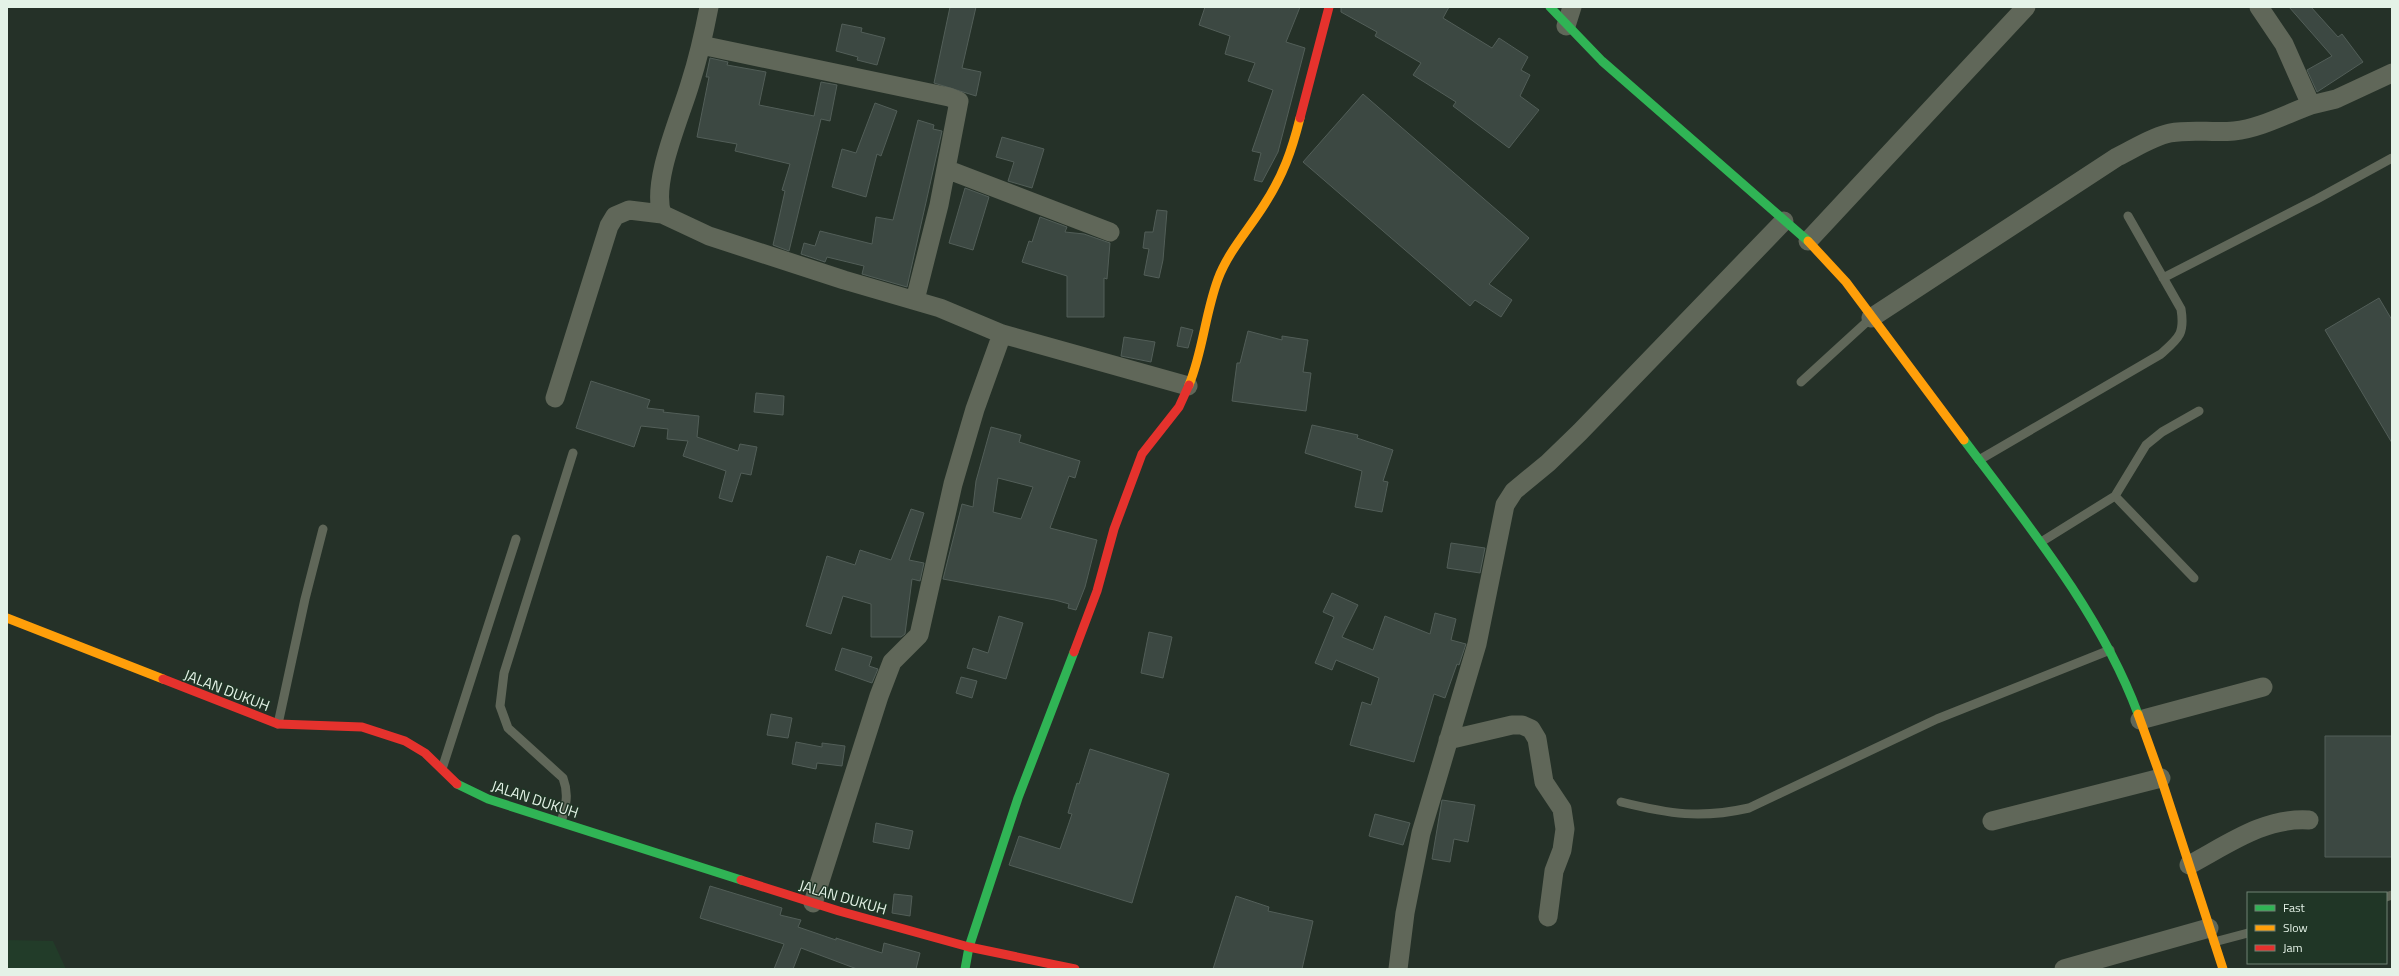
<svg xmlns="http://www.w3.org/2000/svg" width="2399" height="976" font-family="'Titillium Web',sans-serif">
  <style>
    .built { fill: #223c29 }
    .building { fill: #3c4842; stroke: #525e58; fill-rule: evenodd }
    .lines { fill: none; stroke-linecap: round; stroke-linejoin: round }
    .lane { stroke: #606759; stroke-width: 9 }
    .street { stroke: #606759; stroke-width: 19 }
    .fast { stroke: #30b455; stroke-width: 9 }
    .slow { stroke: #ff9f0a; stroke-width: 9 }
    .jam { stroke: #e5322d; stroke-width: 9 }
    .labels { text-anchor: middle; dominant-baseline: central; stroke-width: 3; stroke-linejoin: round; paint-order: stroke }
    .street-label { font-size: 15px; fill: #e4f2e7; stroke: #203626 }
  </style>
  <rect width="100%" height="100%" fill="#253128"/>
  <!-- built -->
  <path class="built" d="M7,940L53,941L66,969H7Z"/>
  <!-- building -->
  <path class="building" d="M950,7H976L962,68L981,72L976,96L934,83Z
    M1205,7H1300L1286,42L1305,48L1278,152L1262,182L1254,180L1261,153L1252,151L1273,90L1248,81L1255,63L1225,54L1230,36L1199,25Z
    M1341,7H1449L1443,18L1492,48L1499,38L1528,57L1521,70L1530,75L1520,96L1539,110L1509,148L1453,106L1456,102L1413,75L1421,63L1375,36L1377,32L1341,12Z
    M2289,7H2311L2338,37L2342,34L2363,62L2317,92L2307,70L2332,56Z
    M842,24L862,28L861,32L885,38L877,65L857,60L858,57L836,51Z
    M710,58L728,62L727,65L766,72L759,105L814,116L821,82L837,85L830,121L821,119L789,251L773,245L785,191L782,190L790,164L735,151L737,144L697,137L709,77H706Z
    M1363,94L1529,238L1489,284L1512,300L1501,317L1475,300L1470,306L1303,162Z
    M875,103L897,111L881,156L877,154L866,197L832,187L842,149L856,153Z
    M918,120L934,125L933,129L942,131L907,287L862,274L864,266L827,257L825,262L801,254L804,243L815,246L820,231L872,244L876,217L893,220Z
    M1002,137L1044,149L1032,188L1008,181L1014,162L996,157Z
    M965,188L989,197L973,250L949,243Z
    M1157,210L1167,211L1163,260L1159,278L1144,275L1149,249L1143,248L1145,232H1153Z
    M1040,217L1067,227L1065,232L1084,234L1110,243L1107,279L1104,278V317H1067V276L1022,262L1029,241L1032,242Z
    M2379,298L2392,320V443L2325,330Z
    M1181,327L1193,330L1188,348L1177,346Z
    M1248,331L1282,340V336L1308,340L1303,372L1311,373L1306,411L1232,401L1237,363H1240Z
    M1124,337L1155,342L1151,362L1121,356Z
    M591,381L650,400L647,408L664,410L663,412L699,416L697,437L738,451L740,444L757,447L751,475L741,473L732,502L719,498L726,471L683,456L688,441L667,439L668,429L641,426L634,447L576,428Z
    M756,393L784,396L783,415L754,412Z
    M1312,425L1358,435L1357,438L1393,450L1383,481L1388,482L1382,512L1355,507L1362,471L1305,453Z
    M991,427L1021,435L1019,442L1080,461L1075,478L1069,476L1050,528L1097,540L1085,587L1076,610L1068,608L1069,604L1055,600L943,579L962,504L973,507L976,481ZM998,478L1033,487L1021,519L993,512Z
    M911,509L924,513L909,560L924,563L920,581L912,579L905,634L901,637H871V604L843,596L831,634L806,626L827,556L855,565L860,550L891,560Z
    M1451,543L1485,548L1480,573L1447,568Z
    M1332,593L1358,605L1342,637L1373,650L1385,616L1430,634L1435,613L1456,619L1451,640L1466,644L1459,665L1457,664L1445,698L1434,694L1414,762L1350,745L1362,702L1371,705L1379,678L1336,660L1332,670L1315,663L1334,617L1323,612Z
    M999,616L1023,623L1006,679L967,668L973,648L988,653Z
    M1149,632L1172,637L1163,678L1141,673Z
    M842,648L872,657L869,666L878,669L872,683L835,670Z
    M961,677L977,681L972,698L956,693Z
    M771,714L792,718L788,738L767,735Z
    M2325,736H2392V857H2325Z
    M796,742L822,747V743L845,746L842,766L817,763L816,769L792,764Z
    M1090,749L1169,774L1132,903L1009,865L1019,836L1060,849L1072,814L1068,813L1077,783L1079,784Z
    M1442,800L1475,805L1468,842L1454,839L1450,862L1432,859Z
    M1375,814L1410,823L1403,845L1369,836Z
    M876,823L913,831L909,849L873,842Z
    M710,886L782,908L780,915L801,920L798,927L836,940V938L882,953L884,943L920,953L916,969H857L801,948L793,969H774L784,944L700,918Z
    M894,894L912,896L910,916L892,913Z
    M1236,896L1269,907L1268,911L1313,921L1302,969H1213Z"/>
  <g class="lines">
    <!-- lane -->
    <path class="lane" d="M2163,278L2317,199L2392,158
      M1801,382L1871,318
      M1979,460L2161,354C2179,338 2185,334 2181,309L2128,216
      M2115,496L2194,578
      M2041,542L2115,496L2146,445L2162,432L2199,411
      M278,724L305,599L323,529
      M442,769L516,539
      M1621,802C1670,814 1700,819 1749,808L1937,719L2110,650
      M561,822C566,806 569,794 563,778L508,728L500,706L504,673L573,453
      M2386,897L2392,895
      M2214,942L2248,933"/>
    <!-- street -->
    <path class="street" d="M1566,26L1572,7
      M701,45L949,97L959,101L939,205L915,300
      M2311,105L2336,99L2392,73
      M946,169L1110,232
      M662,214C651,182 680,118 690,84C698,59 704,33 709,7
      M1808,241L2026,7
      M1871,318L2117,157C2134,149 2151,137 2170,133C2191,129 2212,133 2234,131C2261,128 2286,114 2311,105L2284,44L2259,7
      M555,398L609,226L615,216L629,210L662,214L709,236L844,280L940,308L1002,334L1188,386
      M2140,720L2263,687
      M1448,740L1512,725H1522L1531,729L1537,739L1544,782L1562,809L1565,829L1562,850L1554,871L1548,917
      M1992,821L2161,778
      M2189,865C2227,845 2264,817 2309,820
      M813,903L879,696L892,662L919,635L953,484L975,409L1002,334
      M1398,969L1405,913L1421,833L1477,644L1505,505L1514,491L1548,463L1580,432L1784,221
      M2064,969L2209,928"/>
    <!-- fast -->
    <path class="fast" d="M1550,7L1602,61L1808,241
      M1964,440C2028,525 2101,614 2138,714
      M457,784L488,799L741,880
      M965,969L969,947L1018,798L1074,652"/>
    <!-- slow -->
    <path class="slow" d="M1808,241L1846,282L1964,440
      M1189,385C1203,351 1205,314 1218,279C1228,252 1249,229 1264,205C1283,176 1292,150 1300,118
      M7,618L163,679
      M2138,714L2161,778L2223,969"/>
    <!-- jam -->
    <path class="jam" d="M1300,118L1329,7
      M1074,652L1097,591L1114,529L1142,454L1179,407L1189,385
      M163,679L278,724L362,727L405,741L425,753L457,784
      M741,880L839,911L969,947L1075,969"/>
  </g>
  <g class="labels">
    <!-- street labels -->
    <g class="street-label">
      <text transform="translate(227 690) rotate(21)">JALAN DUKUH</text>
      <text transform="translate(535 799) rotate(18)">JALAN DUKUH</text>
      <text transform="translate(843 897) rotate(16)">JALAN DUKUH</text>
    </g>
  </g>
  <!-- border -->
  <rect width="2399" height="976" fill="none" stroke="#e4f2e7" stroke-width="16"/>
  <!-- legend -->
  <rect x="2247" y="892" width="140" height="72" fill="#203626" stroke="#6e8173"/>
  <rect x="2255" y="905" width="20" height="6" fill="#30b455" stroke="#6e8173"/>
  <text x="2283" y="912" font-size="12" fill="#e4f2e7">Fast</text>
  <rect x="2255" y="925" width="20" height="6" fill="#ff9f0a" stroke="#6e8173"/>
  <text x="2283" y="932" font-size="12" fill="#e4f2e7">Slow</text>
  <rect x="2255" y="945" width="20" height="6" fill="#e5322d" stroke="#6e8173"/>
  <text x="2283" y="952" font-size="12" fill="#e4f2e7">Jam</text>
</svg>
